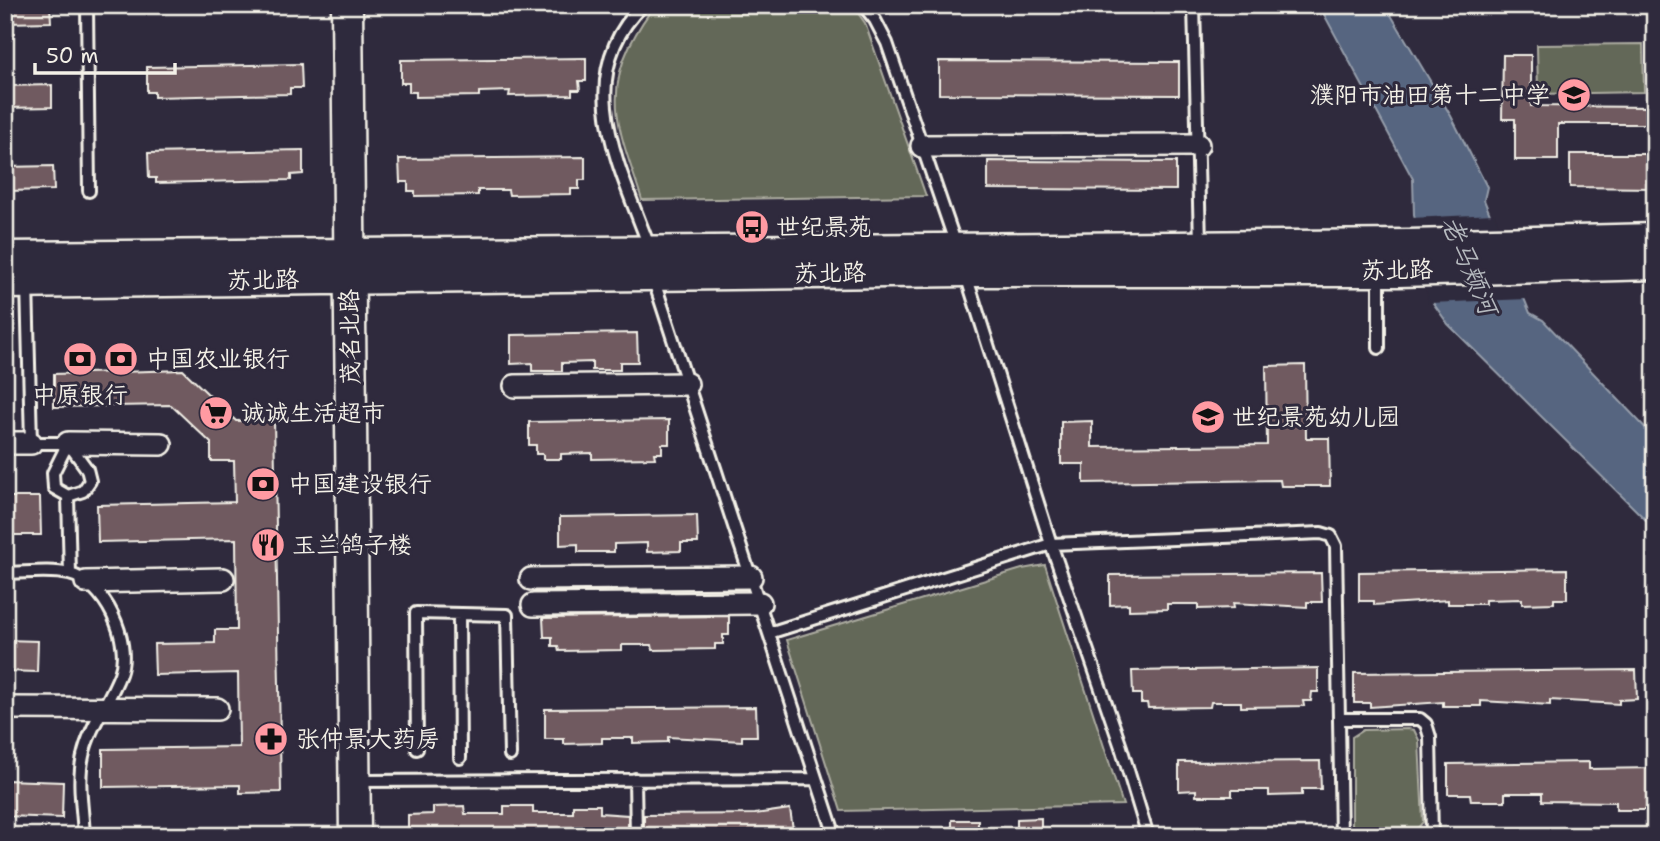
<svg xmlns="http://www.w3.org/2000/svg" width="1660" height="841" font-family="'Shantell Sans','LXGW WenKai TC',sans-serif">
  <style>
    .green { fill: #646759; stroke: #acaca0; stroke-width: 2 }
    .water { fill: #566580; stroke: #959daa; stroke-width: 2 }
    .pier { fill: #2f2a3d }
    .building { fill: #705a60; stroke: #f4f1e8; stroke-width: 2 }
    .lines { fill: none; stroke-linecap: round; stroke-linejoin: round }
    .lane-casing { stroke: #f4f1e8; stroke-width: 16 }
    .street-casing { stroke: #f4f1e8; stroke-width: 26 }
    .secondary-casing { stroke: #f4f1e8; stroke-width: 35 }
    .lane { stroke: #2f2a3d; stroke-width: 10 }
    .street { stroke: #2f2a3d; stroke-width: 21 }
    .secondary { stroke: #2f2a3d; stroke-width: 30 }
    .labels { text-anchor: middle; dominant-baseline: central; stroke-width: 6; stroke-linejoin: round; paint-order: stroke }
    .poi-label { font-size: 24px; fill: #f4f1e8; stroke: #2f2a3d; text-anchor: start }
    .street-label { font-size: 24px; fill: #f4f1e8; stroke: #2f2a3d }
    .water-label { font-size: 26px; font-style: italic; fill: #b5b9be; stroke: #2f2a3d }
  </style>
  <rect width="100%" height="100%" fill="#2f2a3d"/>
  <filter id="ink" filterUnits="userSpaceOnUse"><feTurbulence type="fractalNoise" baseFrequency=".0143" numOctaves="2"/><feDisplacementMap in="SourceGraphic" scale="14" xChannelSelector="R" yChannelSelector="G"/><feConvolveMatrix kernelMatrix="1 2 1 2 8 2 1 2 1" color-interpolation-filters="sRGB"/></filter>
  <g filter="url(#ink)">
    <!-- green -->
    <path class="green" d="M656,5H852L865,23L926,196L642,200C625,145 602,103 629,47C637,31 644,18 656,5Z
      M1643,44L1644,92L1538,94L1537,45Z
      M1045,565L1123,805L841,811L787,640L1022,569Z
      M1408,729L1414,730L1419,740L1423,822L1411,836H1358L1352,829V737L1363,730Z"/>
    <!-- water -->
    <path class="water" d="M1319,5H1385L1451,116L1487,187L1484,200L1530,313L1543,320L1655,438V529L1448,324L1431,300L1414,215L1413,179Z"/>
    <!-- pier -->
    <path class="pier" d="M1494,214L1528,299L1429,303L1411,218Z"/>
    <!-- building -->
    <path class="building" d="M5,5H50L51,22L5,23Z
      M1503,55H1531V106L1655,107V124H1558V160H1515V119H1502Z
      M586,58V81H579L580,90H572V95L509,96L510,91L479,92V96L416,97V92H409V83H401V60Z
      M939,61L1179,62V95L939,94Z
      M301,64L302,88H290V94L154,97V92H147V67Z
      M52,85V107L5,108V86Z
      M303,150V174L291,175V180L156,183V178H149L148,153Z
      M1570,154H1655V188L1570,187Z
      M585,157V180H579V189H571V194L509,195L508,190H478V195L415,196V191H408V182H400L399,159Z
      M988,161L1176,162V190L988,189Z
      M53,166L54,190L5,191V167Z
      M637,333L638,362H620V370H592V362L562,363V371H532V363L511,364V335Z
      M1305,365L1306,438H1329L1330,486H1281L1280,480L1084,483V464H1061V422L1092,421V447L1267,445L1266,366Z
      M183,370L236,421L274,420L281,792L240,793V785L103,787V749L239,747L238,673L155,675L154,644L215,643V630H237L236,539L98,542L97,505L235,502L234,461H211V443L171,405L54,407V374Z
      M669,420V444H662V453H654L655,458L592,459V453L561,454V459H543V454H536V445H529V422Z
      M5,497H40L41,535H5Z
      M697,515L698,543H681V551L647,552V543L614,544V552H578V544L560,545V517Z
      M1567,569V599H1554V603L1522,604V599L1485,600V604H1448V600L1374,605V601H1359V572Z
      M1321,573L1322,602H1307V607L1233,603L1234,608L1198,609V604H1167V609L1129,610V604L1110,605V575Z
      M729,616V635H723V644H715V649L653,650L652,645H622V650L559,651L558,646H552V637H544L543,618Z
      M5,640L38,641L37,672L5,671Z
      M1318,668V692H1312L1311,701H1303L1304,706L1241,707V702H1211L1210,707L1148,708L1147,703H1141V694H1133L1132,671Z
      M1636,670L1637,699L1619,700V704L1550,700V705L1481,701V706H1443V702L1370,707V703H1354V673Z
      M756,707L757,736H742V741L668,737V742L633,743V738H602V743L564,744V739H545V709Z
      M1320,761L1321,789H1302V795L1269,796V790H1232V796H1196V790L1179,791V762Z
      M1589,762V769L1655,768V801L1647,802V810H1616V802L1542,801V793H1505V801H1471L1470,794H1448V764Z
      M5,780L63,782L62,818L5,816Z
      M573,805H600V813L628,815V832L603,833V836L408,834V815L433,814V807L464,806L465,814H504V806H533V813H573Z
      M790,809L794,836H644V815L755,814Z
      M1041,818V836H1017V819Z
      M952,820H978V836H952Z"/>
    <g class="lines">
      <!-- lane casing -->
      <g class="lane-casing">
        <path id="lane" d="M87,5L89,191
          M643,5C569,76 622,171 650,249
          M863,5L875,20L887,43L956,245
          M1194,5L1200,243
          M965,272L1051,544L1121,747L1148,836
          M1379,273V348
          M653,278L835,836
          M27,283L31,443H68
          M68,443L53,473L54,488L68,496L70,574
          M68,496L83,491L90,481L87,469L68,443
          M5,573C25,573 50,569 69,574C105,582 132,641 120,674C110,701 89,727 83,756C77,782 83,810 84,836
          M459,614L460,758
          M769,633L1051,544L1321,533L1331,536L1336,546L1341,836
          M1339,719H1420L1426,724L1430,737L1432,836
          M417,749L416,613L507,615L510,755
          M635,779L636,836
          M356,781L815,779"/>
      </g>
      <!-- street casing -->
      <g class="street-casing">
        <path id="street" d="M922,146L1198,145
          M515,386L687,384
          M5,443H31
          M68,443L161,444
          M531,579L751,577
          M86,582L223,579
          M533,605L760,603
          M5,708L217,709"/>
      </g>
      <!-- secondary casing -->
      <g class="secondary-casing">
        <path id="secondary" d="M347,5L355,836
          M5,257L1409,245L1655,239
          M5,283L965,271H1399L1655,264"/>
      </g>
      <!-- lane -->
      <use href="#lane" class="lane"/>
      <!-- street -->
      <use href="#street" class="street"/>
      <!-- secondary -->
      <use href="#secondary" class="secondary"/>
    </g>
  </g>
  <!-- icons -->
  <defs>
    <g id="school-disc" transform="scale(1.75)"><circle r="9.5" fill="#ff9aa2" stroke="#2f2a3d"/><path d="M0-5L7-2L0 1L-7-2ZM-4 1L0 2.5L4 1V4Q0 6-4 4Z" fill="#111"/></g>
    <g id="bus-disc" transform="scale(1.75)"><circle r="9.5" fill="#ff9aa2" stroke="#2f2a3d"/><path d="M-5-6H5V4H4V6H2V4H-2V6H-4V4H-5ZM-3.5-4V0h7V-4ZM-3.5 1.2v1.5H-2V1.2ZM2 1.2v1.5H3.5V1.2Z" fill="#111"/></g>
    <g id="bank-disc" transform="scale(1.75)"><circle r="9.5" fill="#ff9aa2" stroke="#2f2a3d"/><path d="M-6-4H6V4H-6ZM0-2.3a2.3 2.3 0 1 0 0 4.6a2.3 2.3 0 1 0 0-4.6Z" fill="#111"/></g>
    <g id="supermarket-disc" transform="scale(1.75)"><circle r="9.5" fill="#ff9aa2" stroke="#2f2a3d"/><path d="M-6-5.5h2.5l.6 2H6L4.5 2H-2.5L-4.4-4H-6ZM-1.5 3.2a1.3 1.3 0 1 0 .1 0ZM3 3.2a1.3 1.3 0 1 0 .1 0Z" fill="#111"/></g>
    <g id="restaurant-disc" transform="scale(1.75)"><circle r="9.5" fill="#ff9aa2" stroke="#2f2a3d"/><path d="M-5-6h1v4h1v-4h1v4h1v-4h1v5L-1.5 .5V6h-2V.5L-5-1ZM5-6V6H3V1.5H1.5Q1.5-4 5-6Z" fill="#111"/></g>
    <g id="pharmacy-disc" transform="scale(1.75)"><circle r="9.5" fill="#ff9aa2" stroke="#2f2a3d"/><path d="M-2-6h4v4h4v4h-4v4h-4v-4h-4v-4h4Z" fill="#111"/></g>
  </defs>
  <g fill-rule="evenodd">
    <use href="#school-disc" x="1574" y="95"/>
    <use href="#bus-disc" x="752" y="227"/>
    <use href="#bank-disc" x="80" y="359"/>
    <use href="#bank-disc" x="121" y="359"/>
    <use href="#supermarket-disc" x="216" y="413"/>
    <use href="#school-disc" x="1208" y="417"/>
    <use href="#bank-disc" x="263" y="484"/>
    <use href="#restaurant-disc" x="268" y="545"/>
    <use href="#pharmacy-disc" x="271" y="739"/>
  </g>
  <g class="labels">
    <!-- poi labels -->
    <g class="poi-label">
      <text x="1550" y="95" text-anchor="end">濮阳市油田第十二中学</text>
      <text x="776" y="227">世纪景苑</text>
      <text x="146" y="359">中国农业银行</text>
      <text x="80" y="395" text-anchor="middle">中原银行</text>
      <text x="241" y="413">诚诚生活超市</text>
      <text x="1232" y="417">世纪景苑幼儿园</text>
      <text x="288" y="484">中国建设银行</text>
      <text x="292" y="545">玉兰鸽子楼</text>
      <text x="296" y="739">张仲景大药房</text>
    </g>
    <!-- street labels -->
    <g class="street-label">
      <text transform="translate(1397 270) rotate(-1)">苏北路</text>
      <text transform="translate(830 273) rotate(-1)">苏北路</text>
      <text transform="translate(263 280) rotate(-1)">苏北路</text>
      <text transform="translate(350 337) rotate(-91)">茂名北路</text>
    </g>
    <!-- water labels -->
    <g class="water-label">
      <text transform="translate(1470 265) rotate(67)">老马颊河</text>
    </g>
  </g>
  <!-- margin -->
  <rect width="1660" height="841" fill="none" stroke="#2f2a3d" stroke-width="28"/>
  <rect x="14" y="14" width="1632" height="813" fill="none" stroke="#f4f1e8" stroke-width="2.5" filter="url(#ink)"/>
  <!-- scale -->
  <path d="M35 63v10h140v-10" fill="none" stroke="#f4f1e8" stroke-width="3.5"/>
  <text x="46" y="63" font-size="21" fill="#f4f1e8" stroke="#2f2a3d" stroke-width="5" paint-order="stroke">50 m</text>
</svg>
